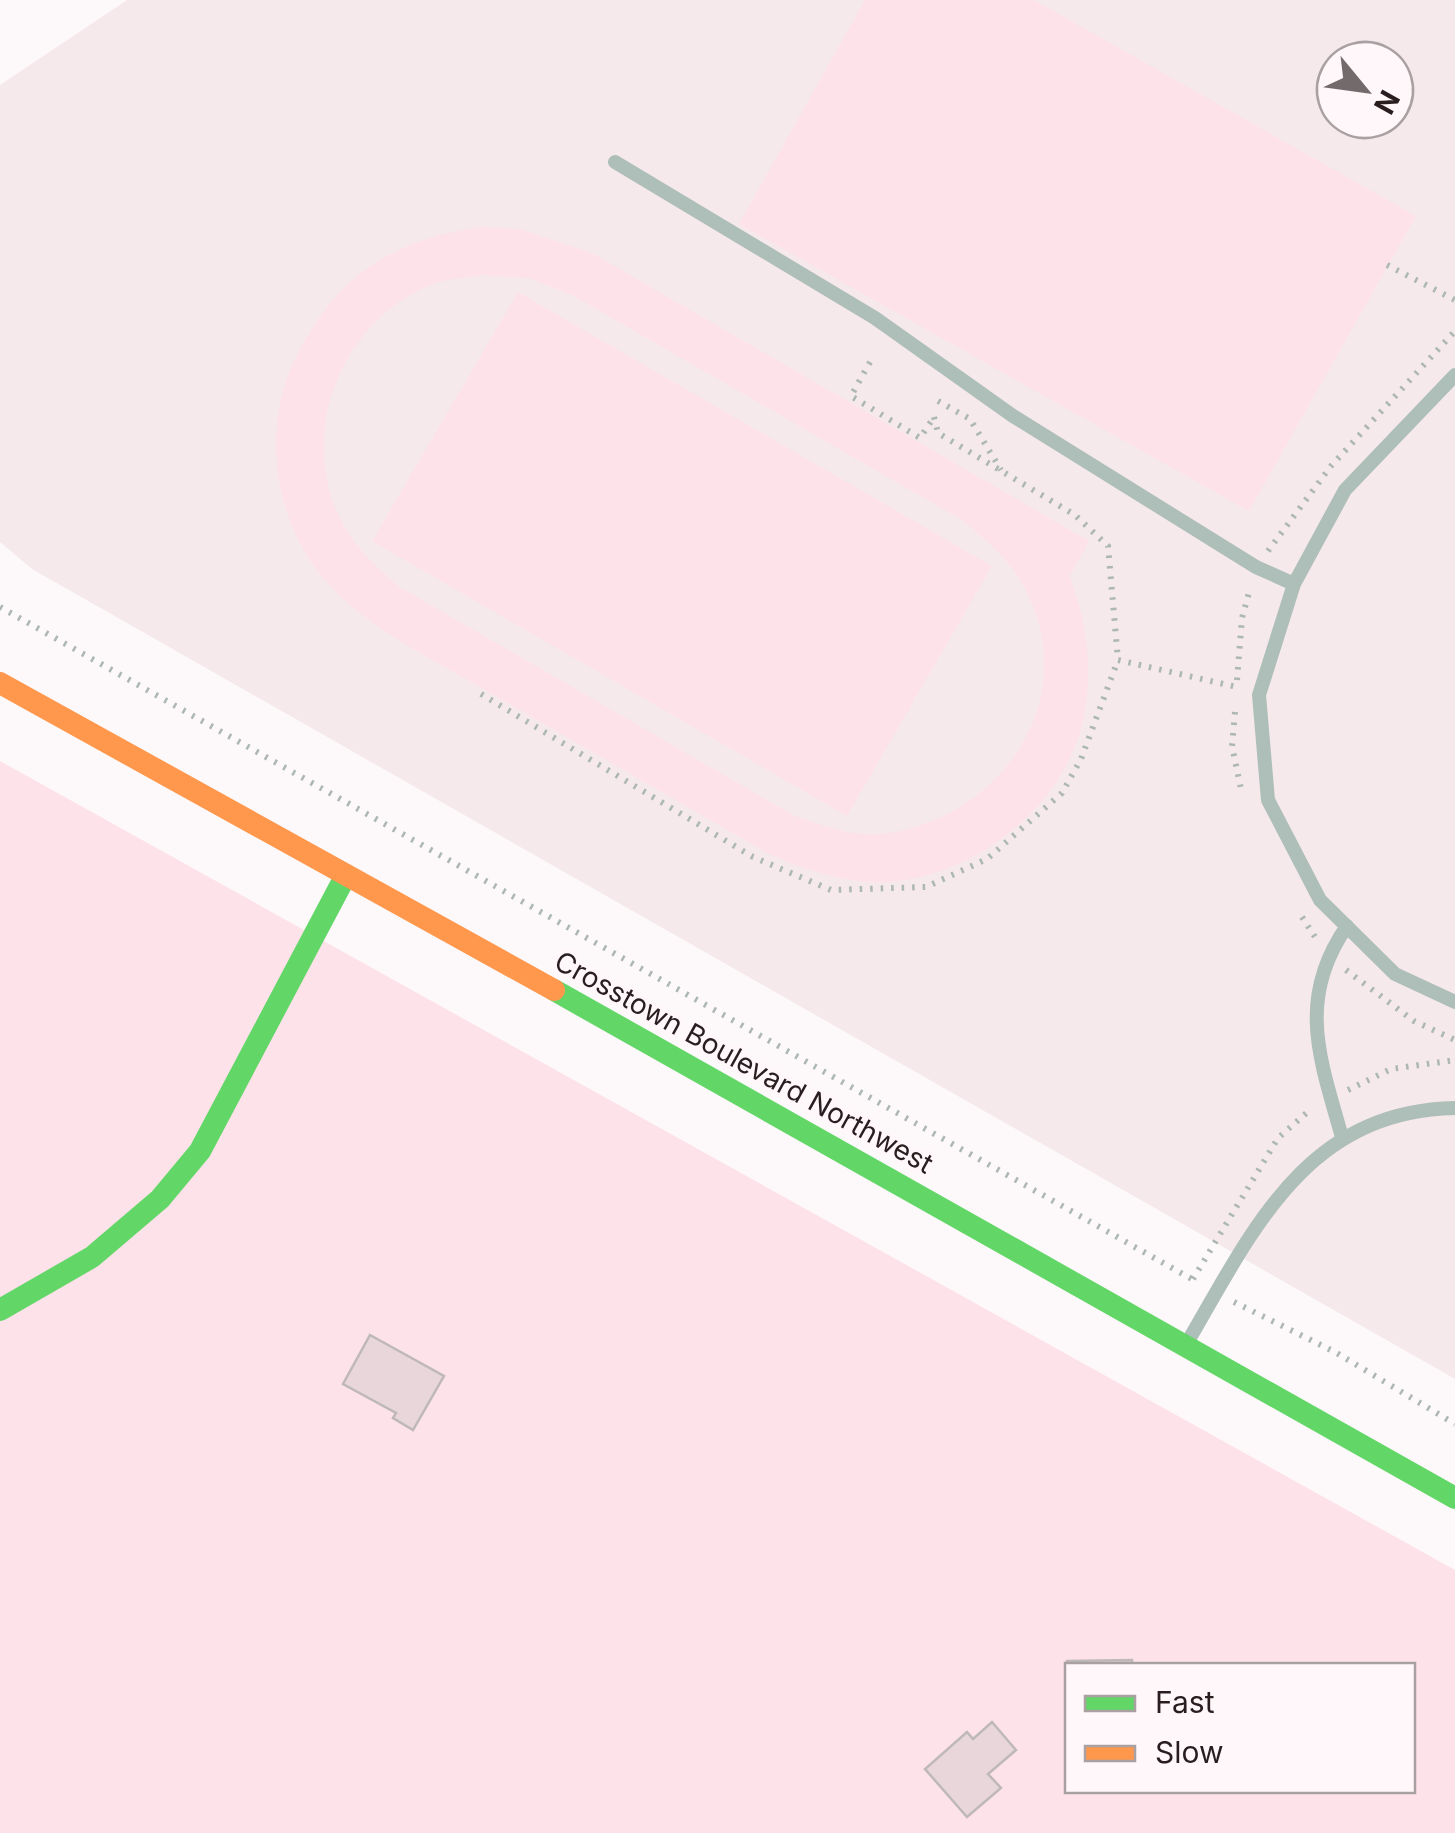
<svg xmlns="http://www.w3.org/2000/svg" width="1455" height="1833" font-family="Inter,sans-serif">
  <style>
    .built { fill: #f5e9ec; fill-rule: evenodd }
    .green { fill: #fee2e9; fill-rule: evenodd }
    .building { fill: #e8d6db; stroke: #bfb8ba; stroke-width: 2.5 }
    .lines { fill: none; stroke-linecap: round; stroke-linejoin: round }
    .path { stroke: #adb7b3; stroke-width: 6; stroke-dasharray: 2.5 8; stroke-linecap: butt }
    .lane { stroke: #aebeb9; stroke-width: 14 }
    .fast { stroke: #63d668; stroke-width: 22 }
    .slow { stroke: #ff974d; stroke-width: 22 }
    .labels { text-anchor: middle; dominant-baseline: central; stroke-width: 9; stroke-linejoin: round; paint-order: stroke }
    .street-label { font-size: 28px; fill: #291d20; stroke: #fff7f9 }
  </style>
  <rect width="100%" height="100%" fill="#fdf9fa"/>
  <!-- built -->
  <path class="built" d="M127,0H1455V1379L32,569L0,542V85ZM1335,60H1395V120H1335Z"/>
  <!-- green -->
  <path class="green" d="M865,0H1034L1416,216L1249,511L739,224Z
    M479,227L520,229L592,253L1089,541L1070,576C1086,621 1093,663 1085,710C1071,804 971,882 879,882C840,882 804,869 769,854C677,801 586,748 494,695C437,661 371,632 326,581C273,522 260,425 297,355C338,275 391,241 479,227ZM480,275L528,278L572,295L962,520C986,540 1009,558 1024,587C1085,699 1000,820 882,834C852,837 821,825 793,815L398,586C377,567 356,549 343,524C296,437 339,325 428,286C444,279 464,278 480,275Z
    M518,292L992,566L847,816L372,541Z
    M0,761L1455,1570V1833H0ZM1068,1666H1412V1790H1068Z"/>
  <!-- building -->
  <path class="building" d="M370,1335L444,1376L413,1430L393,1418L396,1413L343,1384Z
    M1132,1660V1666H1068L1067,1704V1661Z
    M992,1722L1016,1750L988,1774L1001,1788L967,1817L925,1769L967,1732L973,1739Z"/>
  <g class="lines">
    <!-- path -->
    <path class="path" d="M1387,265L1455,300
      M870,362L851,396L920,438L934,417
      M938,401L970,419L1001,470
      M934,417L938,433L1075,515L1108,546L1118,660L1237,687
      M1268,551L1331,466L1455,331
      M0,607L1197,1282
      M1237,680L1242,618L1250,589
      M481,694L753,857L831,890L926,887L987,859L1062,793L1081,759L1118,660
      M1235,712L1232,746L1241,789
      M1302,917L1317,940
      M1346,970L1414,1021L1455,1040
      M1348,1090L1391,1069L1455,1060
      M1193,1279L1278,1138L1311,1109
      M1234,1302L1335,1352L1455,1424"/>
    <!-- lane -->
    <path class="lane" d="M615,162L875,318L1013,416L1256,567L1294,584
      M1455,375L1345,490L1294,584L1259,695L1268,800L1320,900L1395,974L1455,1002
      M1342,1137C1320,1059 1296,999 1347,926
      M1187,1343C1253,1230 1306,1111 1455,1108"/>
    <!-- fast -->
    <path class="fast" d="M554,990L1455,1498
      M0,1310L92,1257L160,1199L200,1151L346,875"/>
    <!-- slow -->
    <path class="slow" d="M0,683L554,990"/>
  </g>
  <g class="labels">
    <!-- street labels -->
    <g class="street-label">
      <text transform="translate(744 1062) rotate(29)">Crosstown Boulevard Northwest</text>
    </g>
  </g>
  <!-- legend -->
  <rect x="1065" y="1663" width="350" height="130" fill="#fff7f9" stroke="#a9a0a2" stroke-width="2.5"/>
  <rect x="1085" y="1696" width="50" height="15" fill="#63d668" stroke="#a9a0a2" stroke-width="2.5"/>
  <text x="1155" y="1713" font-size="30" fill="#291d20">Fast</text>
  <rect x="1085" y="1746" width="50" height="15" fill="#ff974d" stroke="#a9a0a2" stroke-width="2.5"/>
  <text x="1155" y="1763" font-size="30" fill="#291d20">Slow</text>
  <!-- north arrow -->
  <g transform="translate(1365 90) rotate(119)"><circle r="48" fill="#fff7f9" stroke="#a9a0a2" stroke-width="2.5"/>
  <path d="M0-8L18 38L0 25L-18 38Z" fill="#736a6c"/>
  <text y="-15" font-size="28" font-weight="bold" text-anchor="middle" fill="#291d20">N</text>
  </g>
</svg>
